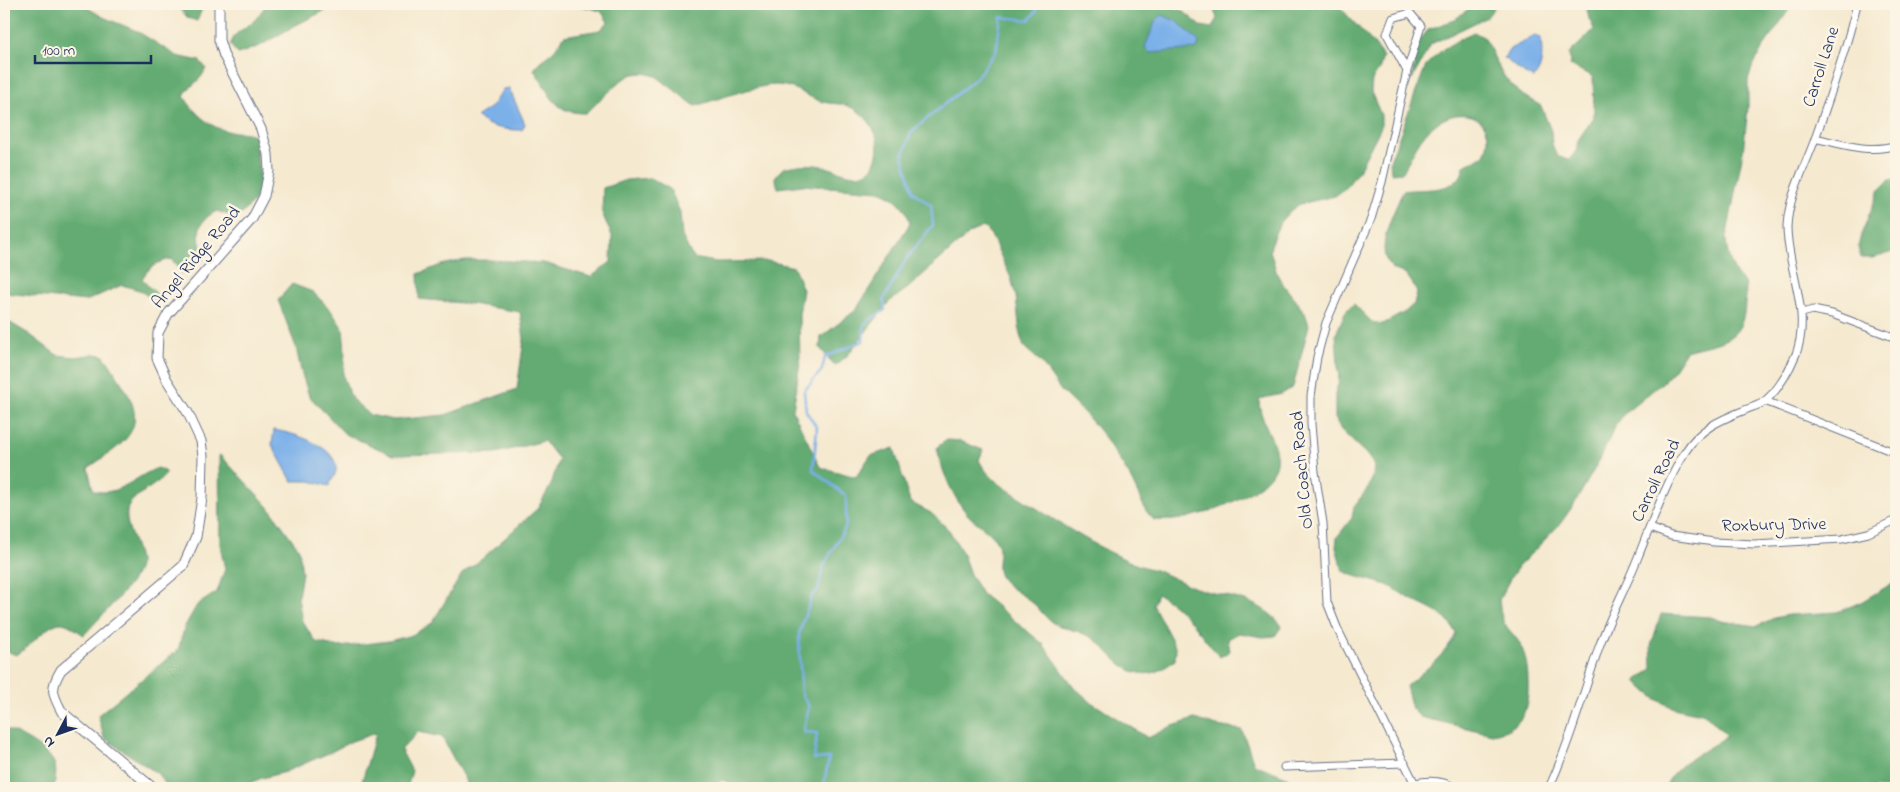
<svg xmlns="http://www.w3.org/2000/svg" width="1900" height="792" font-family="'Indie Flower',sans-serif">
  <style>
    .forest { fill: #63ab72; stroke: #3f6d68 }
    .water { fill: #7cb0e9; stroke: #4c70a4 }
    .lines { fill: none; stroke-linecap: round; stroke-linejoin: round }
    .stream { stroke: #7cb0e9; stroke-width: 2.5 }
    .minor-casing { stroke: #677086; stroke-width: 9 }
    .tertiary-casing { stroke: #677086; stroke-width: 11 }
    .minor { stroke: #fff; stroke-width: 7 }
    .tertiary { stroke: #fff; stroke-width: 9 }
    .labels { text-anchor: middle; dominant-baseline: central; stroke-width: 5; stroke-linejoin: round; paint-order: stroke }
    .street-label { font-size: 18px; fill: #1b2f5e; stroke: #fcf5e5 }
  </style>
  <rect width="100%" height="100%" fill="#fcf5e5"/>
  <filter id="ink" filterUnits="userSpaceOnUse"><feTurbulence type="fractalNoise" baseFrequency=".02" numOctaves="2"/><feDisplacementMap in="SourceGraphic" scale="10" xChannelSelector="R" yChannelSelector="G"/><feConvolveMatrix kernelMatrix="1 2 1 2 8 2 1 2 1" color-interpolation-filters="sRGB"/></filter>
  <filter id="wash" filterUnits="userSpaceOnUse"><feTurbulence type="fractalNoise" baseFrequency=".0096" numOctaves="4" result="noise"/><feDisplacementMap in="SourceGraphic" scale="20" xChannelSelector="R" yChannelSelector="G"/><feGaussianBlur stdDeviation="1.12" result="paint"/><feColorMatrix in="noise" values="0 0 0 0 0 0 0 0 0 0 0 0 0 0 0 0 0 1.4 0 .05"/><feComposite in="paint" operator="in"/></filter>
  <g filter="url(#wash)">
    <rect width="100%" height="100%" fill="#f5e9cf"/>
    <!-- forest -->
    <path class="forest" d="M4,4H81L103,17L137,31L177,56L200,61L206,68C200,84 190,83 184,96C193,112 209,127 227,131C236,133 245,131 254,135L261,184L254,201L242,214L233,217L217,211C194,222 197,238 205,258L191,270L182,273L171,259C158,261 148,268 142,279L148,286L162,298L154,300L139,290L122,285L86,301L4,293Z
      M175,4H204L197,21L188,18Z
      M267,4H334L330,8L294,26L260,46L238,54L230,45L235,35L255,20Z
      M574,4H1162L1183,11L1201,26L1212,28L1217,18L1211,4H1337L1375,45L1383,57L1379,70L1372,80L1371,92L1381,115V127L1359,170L1345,189L1335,196L1300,204L1290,211L1281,221L1273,238L1270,250L1277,274L1283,284L1305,313L1309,325L1293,387L1282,394L1259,399C1259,420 1273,434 1276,454C1283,489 1207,514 1181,519C1172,521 1163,520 1154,520L1146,511L1129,475L1103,435L1087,416L1061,391L1041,362L1024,347L1020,335L1016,296L1011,278L991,235L983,227L971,232L908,288L889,302L847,356L835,366L820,348L821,337L856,310L910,223C906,206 896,197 879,191L802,185L778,188L775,177L783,168C795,165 808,163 821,166C835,168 851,179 865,173C872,171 875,162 877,155C881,133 867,112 845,105C838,103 830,104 823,102C806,97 795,85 776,85C756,85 716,100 695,106L656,76L644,73L633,74L622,80L586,113C552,114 551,93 534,70C541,58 542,61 551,53C557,48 560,42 564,36L600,30L608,22L601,11Z
      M1475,4H1497L1487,17L1431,44L1411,81L1418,42L1429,29L1454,20Z
      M1586,4H1793L1764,46L1752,68L1748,81V108L1743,152L1726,239C1727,252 1730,263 1737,275C1739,278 1743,281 1745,284C1747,289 1745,298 1745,303C1744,344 1717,342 1686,351L1671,374L1663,382L1625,413L1616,425L1595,468L1575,503L1560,524L1518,567L1511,577L1499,600C1500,608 1501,616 1504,623C1509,631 1516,636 1520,644C1526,656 1528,669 1528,682C1529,710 1523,729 1492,734L1420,717L1412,709L1406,686C1425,670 1444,657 1456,634C1445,611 1428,609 1407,597C1400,593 1395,588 1387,585C1372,580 1357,578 1343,571L1336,548L1337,537L1352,518L1354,506L1369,487L1373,476L1374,465L1367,455L1341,430L1335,418V393L1339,382L1336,334L1345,312L1354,304L1372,322L1383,324L1405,312L1414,304L1417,293C1414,286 1411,279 1404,274C1400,271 1394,271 1391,267C1373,250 1395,210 1403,191C1420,188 1448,193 1460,177C1462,175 1463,169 1464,166L1484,155C1500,119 1464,103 1436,124C1420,135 1412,155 1403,172L1391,173L1390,161L1426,65L1443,49L1463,37L1474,32L1485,38L1502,74L1519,93L1541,106L1551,131L1552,144L1557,156L1568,160L1576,152L1578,140L1594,117L1593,77L1570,65L1569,54C1577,45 1586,39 1594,29L1589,19Z
      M650,178L670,189L680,212L682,236L693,258L716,262L768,261L794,267L803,290L799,314L800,362L793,411L820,467L856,477L870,456L894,448L910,502L931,513L949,530L962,552L970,574L982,594L1043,644L1074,687L1091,702L1148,738L1170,727L1194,719L1217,726L1242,730L1254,764L1287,777L1297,788H743L722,780L714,788H464L466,782L442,737L418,732L401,750L412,771L407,788H360L376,733L352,741L331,752L285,772L262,778L237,788H168L158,774L104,738L98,715L178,650L185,626L197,605L217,592L225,569L220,545L219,454L268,506L299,549L302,573L298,597L302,621L316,642L340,647L389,641L412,635L432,623L462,574L482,559L538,508L551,485L559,459L544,441L496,453L393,455L345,434L309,396L301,371L296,347L278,300L292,284L313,292L330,309L343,329L345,352L343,376L352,399L370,415L394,420L445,415L517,389L524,339L520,312L471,304L419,299L418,274L441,265L465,260H492L544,263L591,277L611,262L612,236L602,213L603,188L626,180Z
      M1896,178V251L1873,258H1861L1858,247L1861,235L1879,190L1888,181Z
      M4,319L29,334L57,355L76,357L94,354L103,355C111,365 117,376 124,387C151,431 121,445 88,468L93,490C116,499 137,475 158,468L167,473C158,485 134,495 129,505C120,523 141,548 139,566C136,583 97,620 84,635C77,631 70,624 62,623C48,622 30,648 16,655L4,650Z
      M947,440L960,441L983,450L979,460C988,479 1007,489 1024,500C1059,523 1094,546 1133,563C1141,567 1150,568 1158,571C1170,576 1181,582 1193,587C1227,599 1258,596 1282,626L1275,636L1263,637L1239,633L1228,639L1230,651L1220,657C1201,636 1183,606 1157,594L1153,605L1176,648L1175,660C1165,668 1154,676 1140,673C1118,670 1108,646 1089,636C1077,630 1064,629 1053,623C1045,618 1041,610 1034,604C1023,594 1010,590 1001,578C993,566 1003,554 997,542C993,533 976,523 969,516C954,500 940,468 937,447Z
      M1896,581V788H1668L1666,785C1678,761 1706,751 1727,736L1703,712C1697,714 1693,712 1687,711C1665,707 1651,697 1636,681L1652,669L1651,646L1661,614L1711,617L1722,621L1757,626L1774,618L1788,615L1837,612L1861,602Z
      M4,728C18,734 45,747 53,761C58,769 55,780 54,788H4Z"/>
    <!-- water -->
    <path class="water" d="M1162,15L1178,22L1199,42L1197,49L1150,53L1145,47L1156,20Z
      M1535,36L1541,38C1542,52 1544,67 1534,78L1525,74L1504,58L1510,49Z
      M509,88L525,124L522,130C508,130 485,128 477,116L491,107L503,89Z
      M274,430C293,433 339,446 336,471C335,476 331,481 329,486L310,481H292L272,445Z"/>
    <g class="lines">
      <!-- stream -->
      <path class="stream" d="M823,788L829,758L814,759L817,733L803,732L809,707L801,693L799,634L812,595L818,590L823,567L846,526V496L813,470L817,428L806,411L804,391L822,370L825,357L863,341L864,324L885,310L884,299L907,258L933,225L931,205L913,192L903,156L911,132L975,79L996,51L1001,17L1029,20L1036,12L1037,4"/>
    </g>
  </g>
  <g filter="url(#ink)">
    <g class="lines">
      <!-- minor casing -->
      <g class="minor-casing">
        <path id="minor" d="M1407,71L1387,34L1393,18L1410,13L1421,26L1407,71L1382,182L1371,219L1326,323L1317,357L1311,396V424L1315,472L1323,523L1327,602L1338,630L1417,788
          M1815,138C1841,144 1870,154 1896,145
          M1802,313L1813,310L1832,314L1896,338
          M1765,401L1896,453
          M1650,528L1671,536L1714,542L1754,544L1842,539L1868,533L1896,520
          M1284,767L1405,763
          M1415,783C1429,780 1442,780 1455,788
          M1549,788C1570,742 1583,694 1599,647C1610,616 1626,588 1638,557C1652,522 1665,485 1685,452C1699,429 1720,420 1745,410C1751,407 1759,406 1765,401C1779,389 1789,371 1796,354C1812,312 1787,269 1787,227C1788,197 1805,167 1815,139C1831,94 1846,50 1857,4"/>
      </g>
      <!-- tertiary casing -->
      <g class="tertiary-casing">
        <path id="tertiary" d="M153,788L62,712C52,694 50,688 61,670L183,566L196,537L202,498L203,456L201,441L188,413L167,380L157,358L158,333L168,314L252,219L264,196L269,171L268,154L261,129L224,56L219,40V4"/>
      </g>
      <!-- minor -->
      <use href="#minor" class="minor"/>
      <!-- tertiary -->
      <use href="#tertiary" class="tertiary"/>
    </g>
  </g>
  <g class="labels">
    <!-- street labels -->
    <g class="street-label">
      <text transform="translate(1822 67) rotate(-72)">Carroll Lane</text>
      <text transform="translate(197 258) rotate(-50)">Angel Ridge Road</text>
      <text transform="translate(1303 470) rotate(-95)">Old Coach Road</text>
      <text transform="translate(1657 481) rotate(-64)">Carroll Road</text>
      <text transform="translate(1774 526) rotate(-1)">Roxbury Drive</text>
    </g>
  </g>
  <!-- margin -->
  <rect width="1900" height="792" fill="none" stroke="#fcf5e5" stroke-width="20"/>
  <!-- north arrow -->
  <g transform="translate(58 734) rotate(229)" stroke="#fcf5e5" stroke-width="4" paint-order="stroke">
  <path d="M0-4L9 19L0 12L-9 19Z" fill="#1b2f5e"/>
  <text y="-8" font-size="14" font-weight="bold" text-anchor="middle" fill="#1b2f5e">N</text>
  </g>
  <!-- scale -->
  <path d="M35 55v8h116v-8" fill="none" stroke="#1b2f5e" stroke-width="2.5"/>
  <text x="42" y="55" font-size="15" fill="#1b2f5e" stroke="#fcf5e5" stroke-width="4" paint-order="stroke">100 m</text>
</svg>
